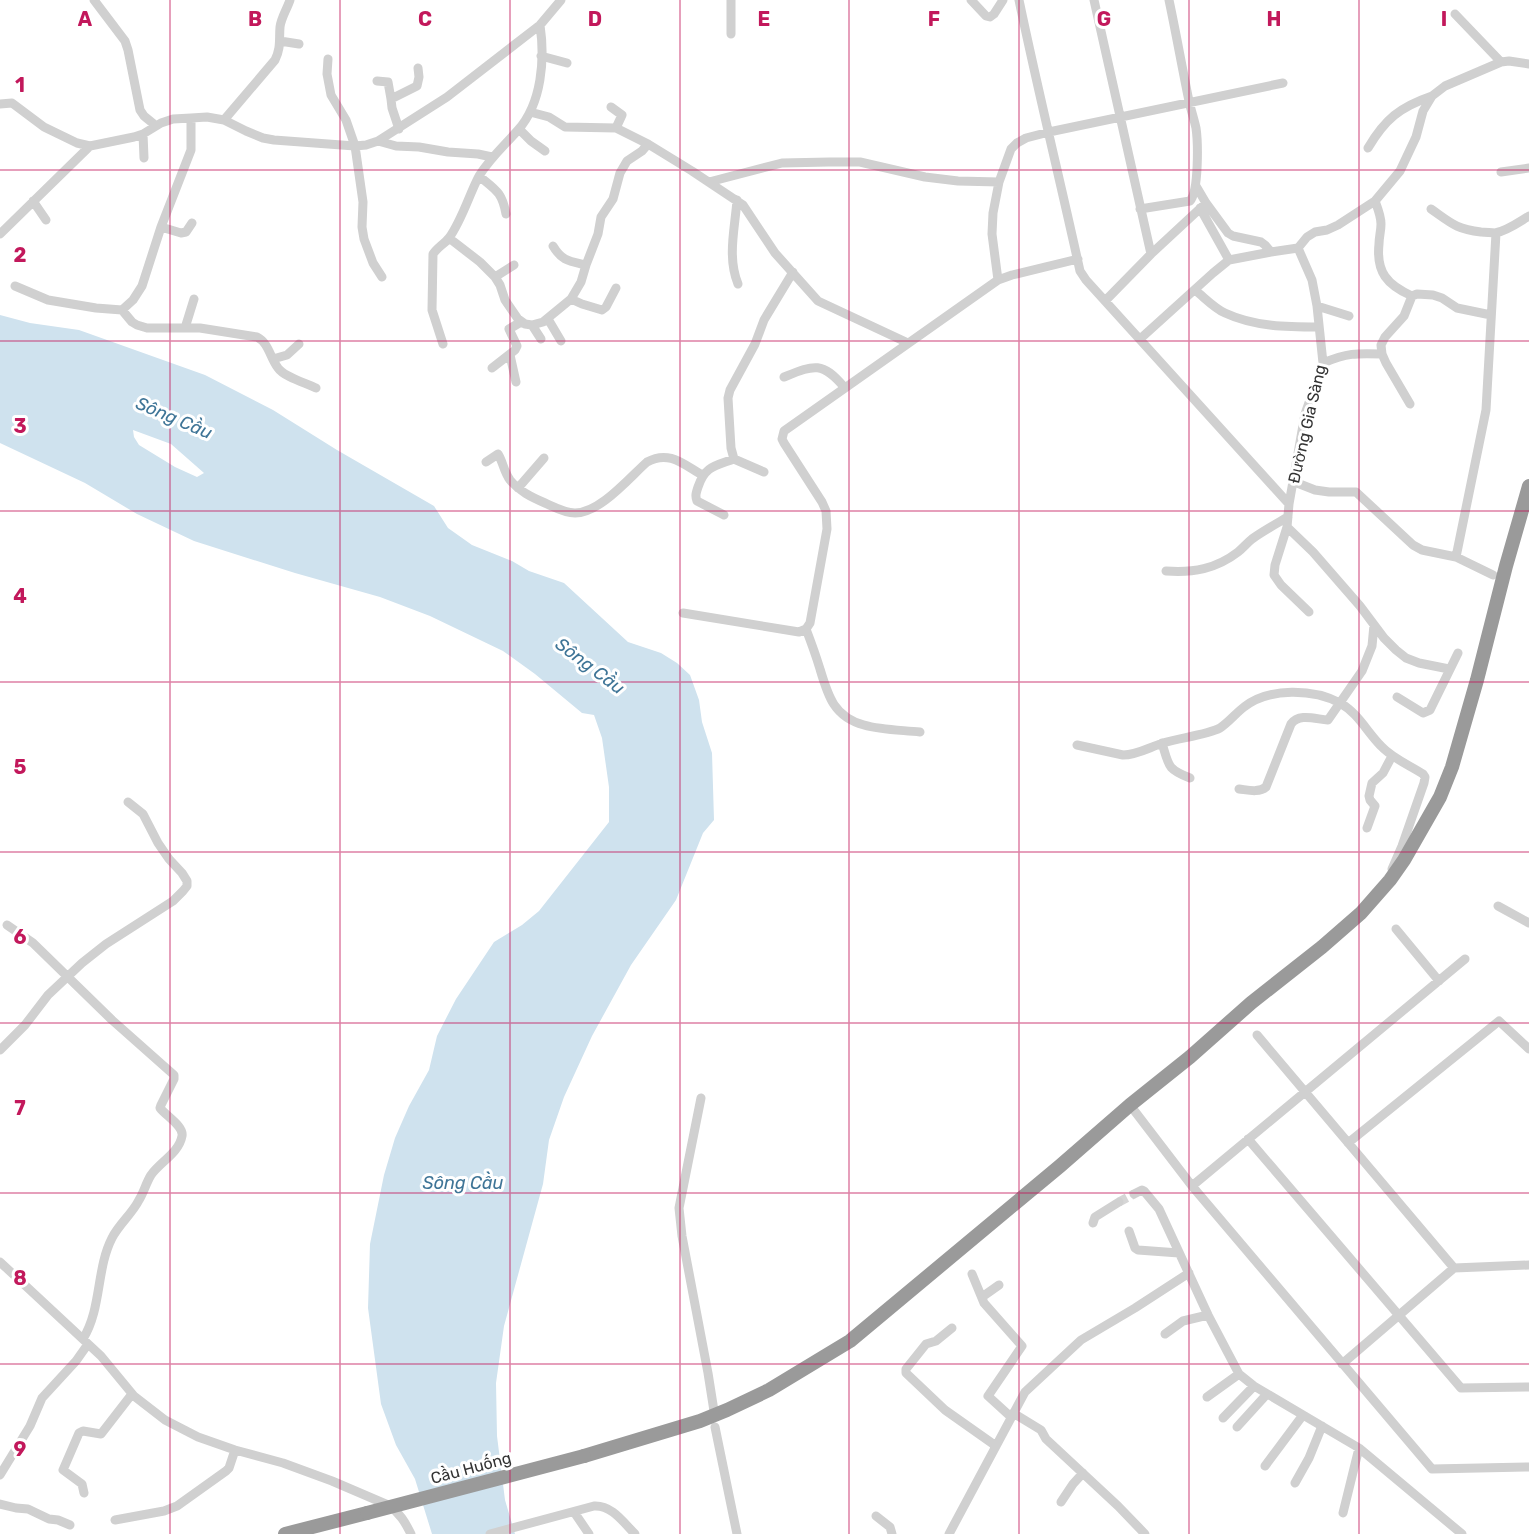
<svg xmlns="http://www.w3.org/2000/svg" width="1529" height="1534" font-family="Rubik,sans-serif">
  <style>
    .water { fill: #cfe2ee; fill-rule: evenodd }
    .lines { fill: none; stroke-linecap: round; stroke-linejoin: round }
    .minor-tunnel { stroke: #d6d6d6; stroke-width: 9; stroke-dasharray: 9 4.5; stroke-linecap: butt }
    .minor { stroke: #d0d0d0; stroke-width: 9 }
    .highway { stroke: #9a9a9a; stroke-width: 14 }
    .highway-bridge { stroke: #9a9a9a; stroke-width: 14 }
    .grid { fill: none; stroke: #c2185b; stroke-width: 1.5; stroke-opacity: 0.55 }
    .labels { text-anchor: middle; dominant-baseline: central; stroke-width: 6; stroke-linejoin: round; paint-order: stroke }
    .street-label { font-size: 16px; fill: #333; stroke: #fff }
    .water-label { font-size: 18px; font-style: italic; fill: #3f7597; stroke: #fff }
    .grid-label { font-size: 20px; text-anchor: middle; font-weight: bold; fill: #c2185b; stroke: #fff; stroke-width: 6; stroke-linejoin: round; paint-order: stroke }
  </style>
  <rect width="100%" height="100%" fill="#fff"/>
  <!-- water -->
  <path class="water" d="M0,315L30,323L79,330L205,375L273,410L337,450L434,506L448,528L472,545L512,561L529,571L564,583L628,642L661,653L677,663L690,675L699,700L702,722L712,753L714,820L703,833L676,900L631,965L592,1036L564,1097L549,1140L543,1184L504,1326L496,1383L497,1436L505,1500L515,1534H432L415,1479L396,1445L381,1404L368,1308L370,1244L384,1175L395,1138L409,1106L429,1070L437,1036L456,999L494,942L522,925L539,911L609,822V787L602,738L594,715L582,713L535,674L503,651L430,616L380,597L295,573L194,541L137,514L85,483L0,443ZM133,430L171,444L204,473L197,477L175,467L139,445L134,437Z"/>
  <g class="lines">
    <!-- minor-tunnel -->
    <path class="minor-tunnel" d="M1119,1202L1134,1194"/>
    <!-- minor -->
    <path class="minor" d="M94,0L125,41L128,50L140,110L144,116L155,125
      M971,0L986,16L990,17L994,14L1003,0
      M1019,0C1038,91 1060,180 1080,271L1086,280L1289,504
      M1094,0L1151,254L1105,301
      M1455,14L1501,62
      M731,34V0
      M280,41L299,44
      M541,56L567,63
      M328,59L327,74L331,95L346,120L355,146L363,202L362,227L364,239L373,263L382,277
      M377,81L388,82L391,99
      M0,104L12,103L44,127L77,143L90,146L134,137L143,134L161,123L173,119L191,118L207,117L224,120L246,131L263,138L274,140L355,146L366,145L378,141L447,97L540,25L561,0
      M611,107L622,115L616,128
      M530,112L549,117L565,127L616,128L648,144L692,171L743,205L775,253L818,301L908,343
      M224,120L275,60C281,48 279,40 280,27C281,18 287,9 290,0
      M399,129L392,108L391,99L417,86L419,77L418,68
      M519,129L531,141L545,151
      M143,134L144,158
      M378,141L396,146L419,147L448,152L478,154L492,157
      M1368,148C1385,119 1400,107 1432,96
      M1501,172L1529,168
      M479,176C496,190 502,192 506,214
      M709,182L782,163L829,162H860L925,177L958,181L999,182
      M1196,186L1206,203L1228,233L1233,236L1261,242L1265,245L1271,252
      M737,200C735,228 727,257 738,284
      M33,201L46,220
      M1375,201C1378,209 1381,216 1381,224C1381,231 1379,237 1379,244C1376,272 1387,285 1412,296
      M1200,208L1229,260
      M1140,209L1190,201C1199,191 1198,142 1196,128C1194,119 1191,110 1189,101C1182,67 1176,33 1169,0
      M1431,209C1451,223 1456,229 1481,232C1486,232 1491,233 1495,233C1507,231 1519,222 1529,216
      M161,227L181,233L186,232L192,223
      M0,234L90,146
      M449,238L480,262L495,277L500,285L505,300L518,319L525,324L532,325L543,322L571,299L581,282L586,265L598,234L601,217L613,199L620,173L627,161L642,151L648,144
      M553,246C562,261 569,261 586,265
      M1151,254L1206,203
      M495,277L514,265
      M998,280L992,234L993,213L999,182L1011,149L1017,143L1026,138L1049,132L1283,83
      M15,286L48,300L96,308L122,310L132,322L137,325L147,328H200L257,337C269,343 270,358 278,368C284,377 306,383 316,388
      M1195,290C1205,298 1214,308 1225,313C1255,327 1288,327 1319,327
      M571,299L582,304L602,310L606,307L616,288
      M1317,306L1349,316
      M122,310L133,300L142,286L161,227L191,150V118
      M548,319L561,341
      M532,325L541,339
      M185,328L194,299
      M1140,339L1213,273L1229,260L1271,252L1298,248
      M443,344L432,310L433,254C437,248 444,244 449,238C462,220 469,195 479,176C490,158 505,145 518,130C542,103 545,59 540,25
      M510,355L516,382
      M273,359L287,355L299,344
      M1323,363C1347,353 1356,353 1382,354
      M492,368L515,350L517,346L509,329L521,322
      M784,377C814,365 822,361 844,387
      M1410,404L1386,363L1382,354L1381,345L1385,337L1404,316L1412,296L1417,294L1433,295L1442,298L1457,308L1491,315
      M486,462L498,454C503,462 504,472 510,480C519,491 531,497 545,503C554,507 565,513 575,513C600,513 629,478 647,462C669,450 683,464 702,475
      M764,472L734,459L731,448L728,398L730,390L755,344L764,320L793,272
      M1292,481L1315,490L1329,492H1356L1413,545L1422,550L1456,557L1493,575
      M518,488L544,458
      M724,515L697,501C695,496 696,493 698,487C705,466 715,466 734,459
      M1287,527L1313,552L1360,606L1384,638L1396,650L1406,658L1419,663L1449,669
      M1456,557L1486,410L1496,233
      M1166,571C1193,573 1216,569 1238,552C1243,548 1247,543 1252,539C1263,531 1276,524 1288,517
      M1309,612L1281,585L1274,575L1275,565L1287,527L1289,504L1305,414L1323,363L1317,306L1312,280L1298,248L1307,237L1315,232L1327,230L1338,225L1375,201L1400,171L1416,137L1423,111L1432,96L1445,86L1501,62L1509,61L1529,64
      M683,613L799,632L806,629L810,623L827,529L826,511L822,502L784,443L782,439L784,431L998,280L1012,275L1078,259
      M806,629C811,642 816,656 820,669C828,696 834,717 864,725C881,730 901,730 920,732
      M1397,697L1423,713L1430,710L1458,653
      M1162,743C1169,766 1167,769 1190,778
      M1077,745L1123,755C1137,755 1150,747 1163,743C1178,738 1207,735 1220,728C1229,722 1236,713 1244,707C1269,687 1314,689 1340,703C1358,713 1367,732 1381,746C1392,758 1409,765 1423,774L1425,777L1424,783L1402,846L1392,869
      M1239,789C1248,790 1259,793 1266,787L1291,724C1299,713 1315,719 1328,720L1362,671L1372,646L1374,625
      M1367,828L1375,806L1370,800L1369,796L1372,783L1383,773L1392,756
      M1498,906L1529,923
      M7,925L33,943L112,1020L174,1075V1079L161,1105L160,1108C166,1116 184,1126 182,1136C179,1153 160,1162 151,1175C146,1183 144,1192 139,1200C132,1214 119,1224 112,1238C96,1269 102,1308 83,1339
      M1396,929L1439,981
      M1257,1035L1454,1268L1529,1265
      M0,1050L25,1025L48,995L82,963L106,944L173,901L183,891L187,886V881L182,873L169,859L158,843L143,814L128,802
      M701,1098L679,1208L682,1236L708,1373L714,1411
      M1130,1105L1192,1186L1432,1469L1529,1467
      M1248,1139L1461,1388L1529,1387
      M1348,1143L1499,1021L1529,1049
      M1192,1186L1465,959
      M1134,1194L1142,1190L1144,1191L1159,1209L1208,1315L1239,1374L1254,1386L1359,1448L1462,1534
      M1093,1223L1095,1217L1119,1202
      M1129,1231L1135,1248L1138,1250L1179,1253
      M0,1262L101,1356L134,1396L165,1420L198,1437L235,1450L283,1463L332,1481L388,1505C400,1513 405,1522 411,1534
      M972,1274L984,1303L1022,1346L988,1396L1011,1417
      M982,1297L999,1285
      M952,1328L936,1341L926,1344L906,1369V1373L945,1410L996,1446
      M1165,1334L1183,1321L1208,1315
      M1342,1364L1454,1268
      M1207,1397L1239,1374
      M1013,1413L1041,1430L1046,1439L1118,1506L1145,1534
      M1223,1418L1254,1386
      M715,1427L737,1534
      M1237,1427L1267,1394
      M1265,1466L1303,1415
      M0,1475L30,1426L42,1398L76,1361L88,1344
      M1295,1483L1309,1458L1322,1426
      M84,1493L82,1484L63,1470L79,1433L83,1431L101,1434L132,1394
      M1061,1502L1073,1484L1083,1473
      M0,1504L16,1508L28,1509L49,1519L58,1520L70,1525
      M574,1512L589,1534
      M1343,1513L1359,1448
      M876,1516L890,1527L892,1534
      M115,1520L164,1511L177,1506L226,1471L229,1468L235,1450
      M490,1534L594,1506C612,1505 623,1522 635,1534
      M949,1534L1025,1392L1081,1340L1135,1308L1189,1273"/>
    <!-- highway -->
    <path class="highway" d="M584,1456L700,1421L727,1410L769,1390L850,1341L1060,1166L1130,1105L1190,1057L1251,1003L1322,947L1361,913L1390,880L1404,860L1440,797L1452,767L1477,680L1506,566L1529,486
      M285,1534L367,1513"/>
    <!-- highway-bridge -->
    <path class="highway-bridge" d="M367,1513L584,1456"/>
  </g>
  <!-- grid -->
  <path class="grid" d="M170,0V1534M340,0V1534M510,0V1534M680,0V1534M849,0V1534M1019,0V1534M1189,0V1534M1359,0V1534M0,170H1529M0,341H1529M0,511H1529M0,682H1529M0,852H1529M0,1023H1529M0,1193H1529M0,1364H1529"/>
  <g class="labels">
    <!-- street labels -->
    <g class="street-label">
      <text transform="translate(1307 424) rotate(-77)">Đường Gia Sàng</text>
      <text transform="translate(471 1468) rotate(-15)">Cầu Huống</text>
    </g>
    <!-- water labels -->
    <g class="water-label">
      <text transform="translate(174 418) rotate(23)">Sông Cầu</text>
      <text transform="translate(590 666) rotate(37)">Sông Cầu</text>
      <text x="463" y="1183">Sông Cầu</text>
    </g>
  </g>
  <g class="grid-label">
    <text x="85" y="26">A</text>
    <text x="255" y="26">B</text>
    <text x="425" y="26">C</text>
    <text x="595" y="26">D</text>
    <text x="764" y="26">E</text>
    <text x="934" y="26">F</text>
    <text x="1104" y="26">G</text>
    <text x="1274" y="26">H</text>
    <text x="1444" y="26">I</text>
    <text x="20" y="92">1</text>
    <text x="20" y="262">2</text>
    <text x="20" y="433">3</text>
    <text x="20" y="603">4</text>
    <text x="20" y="774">5</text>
    <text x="20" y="944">6</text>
    <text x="20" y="1115">7</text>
    <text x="20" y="1285">8</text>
    <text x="20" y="1456">9</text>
  </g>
</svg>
